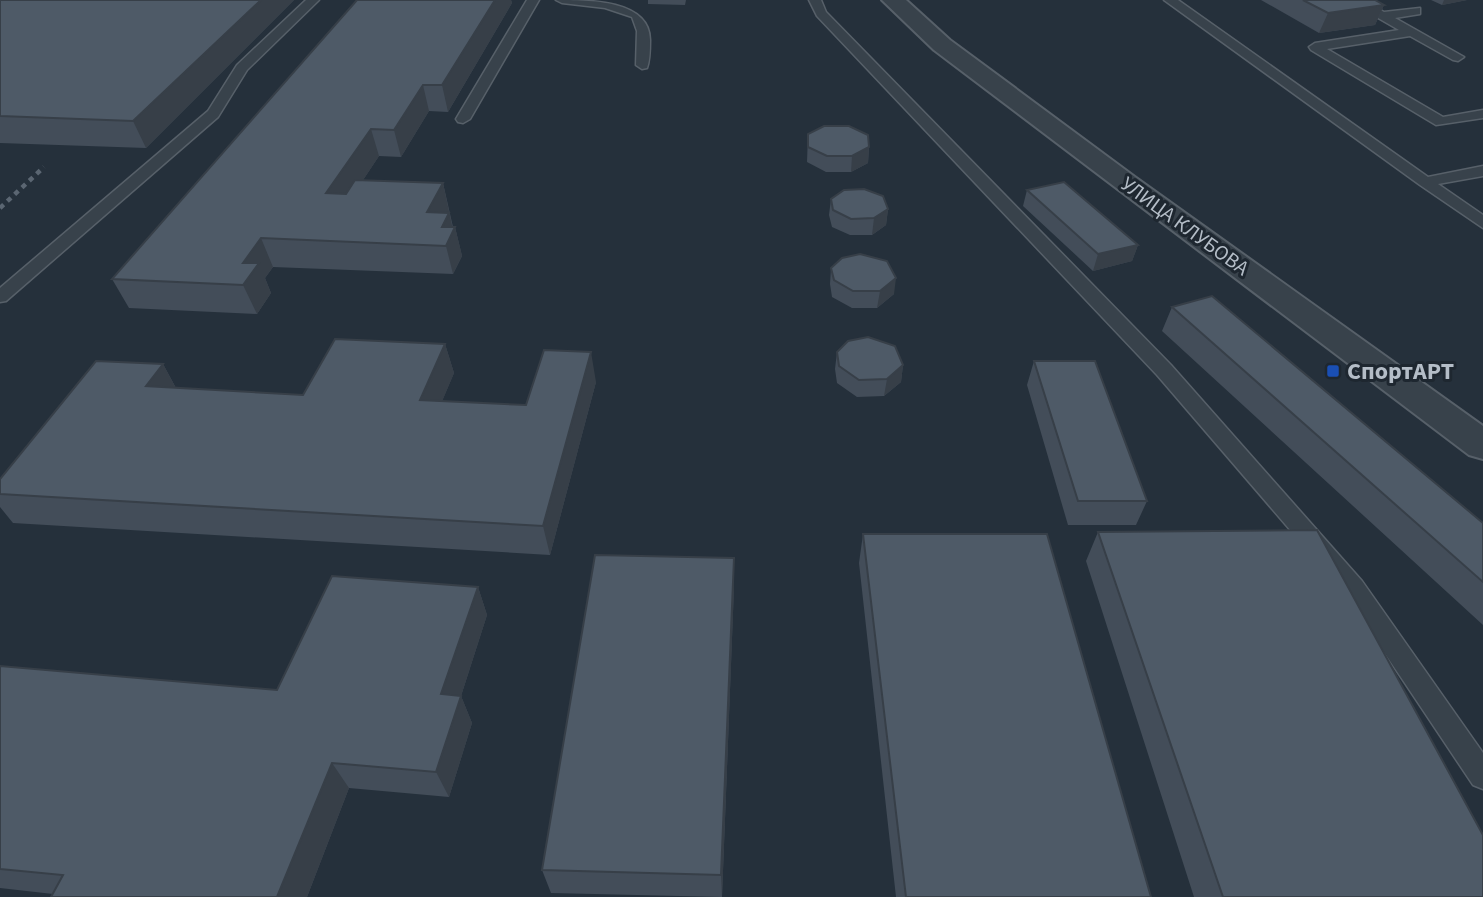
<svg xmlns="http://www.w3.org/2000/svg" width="1483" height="897" font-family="'Source Sans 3',sans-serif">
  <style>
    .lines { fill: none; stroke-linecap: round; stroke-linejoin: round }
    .lane-casing { stroke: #576069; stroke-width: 3 }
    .street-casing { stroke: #576069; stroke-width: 4 }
    .lane { fill: #38424b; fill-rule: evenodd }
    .street { fill: #38424b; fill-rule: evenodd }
    .rail { stroke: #5b6672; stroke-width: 4.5; stroke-dasharray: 5 5; stroke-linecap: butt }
    .wall { fill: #434d59 }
    .shaded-wall { fill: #373f48 }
    .building { fill: #4e5a67; stroke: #373f48; stroke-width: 2 }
    .transit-dot { fill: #1a4fb4; stroke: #1e2730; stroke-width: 2.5 }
    .labels { text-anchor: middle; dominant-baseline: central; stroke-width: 6; stroke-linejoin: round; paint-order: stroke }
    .far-street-label { font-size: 21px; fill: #b4bdc7; stroke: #1e2730 }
    .poi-label { font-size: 24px; font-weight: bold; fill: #b4bdc7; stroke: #1e2730; text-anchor: start }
  </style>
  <rect width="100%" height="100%" fill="#25303b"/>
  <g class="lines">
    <!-- lane casing -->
    <g class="lane-casing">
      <path id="lane" d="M306,0H319L247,70L218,117L6,301L0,302V288L208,111L237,65Z
        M527,0H539L470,119L463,123L458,122L456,119Z
        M556,0C589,0 650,0 650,40C650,49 650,60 647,68L642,69L636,65L637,31L632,17L605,8L562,3Z
        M809,0H821L826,12L1171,365L1362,581L1483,753V789L1473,785L1346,595L1157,375L817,16Z
        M1164,0H1178L1428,177L1483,166V176L1438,184L1483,215V228L1420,185Z
        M1347,0H1362L1384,12L1420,8V14L1395,18L1464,57L1458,61L1453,60L1410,36L1327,49L1443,117L1483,110V118L1436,125L1311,50L1309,47L1315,43L1399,30Z"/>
    </g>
    <!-- street casing -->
    <g class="street-casing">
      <path id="street" d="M882,0H906L950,40L1135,177L1483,426V459L1469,455L934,50Z"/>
    </g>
    <!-- lane -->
    <use href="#lane" class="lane"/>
    <!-- street -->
    <use href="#street" class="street"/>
    <!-- rail -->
    <path class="rail" d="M0,208L44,167"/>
  </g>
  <!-- wall -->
  <path class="wall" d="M0,0H294L146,148L0,143Z
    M357,0H511L512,3L448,112L429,111L401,157L379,156L363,180L443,183L453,227H455L462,256L453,274L273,267L265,278L271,293L257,314L129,308L112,279Z
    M648,0H686L685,5L648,4Z
    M1261,0H1375L1384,5L1375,25L1319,33Z
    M1431,0H1467L1442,5Z
    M808,134L869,147L868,163L851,172H826L807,162Z
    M1027,190L1138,245L1132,261L1093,271L1023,206Z
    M831,199L888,209L886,225L872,235H850L832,227L829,215Z
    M831,268L894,294L877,308H852L832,297L830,284Z
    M1172,307L1483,523V625L1162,331Z
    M445,344L454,373L442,401L526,405L596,382L550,555L13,523L0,507V479L163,364L176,388L303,395Z
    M837,352L903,365L901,382L884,396L857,397L837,383L835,369Z
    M1034,361L1147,501L1136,525H1068L1027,385Z
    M1098,532L1483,897H1194L1086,561Z
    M863,534L1151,897H896L859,563Z
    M734,558V587L722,897L551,893L542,870Z
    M478,587L487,615L461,696L472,723L449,797L349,788L307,897H51L53,894L0,888V666L277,690Z"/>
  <!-- shaded-wall -->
  <path class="shaded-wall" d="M261,0H294L146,148L133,121Z
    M495,0H511L512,3L448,112L442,85Z
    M1444,0H1467L1442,5Z
    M1384,5L1375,25L1319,33L1328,13Z
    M423,85L429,111L401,157L394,130Z
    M371,129L379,156L336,221L326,193Z
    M869,147L868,163L851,172L852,156Z
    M443,183L453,230L455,227L462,256L453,274L446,246L427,212Z
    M888,209L886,225L872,235L874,218Z
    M261,238L273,267L265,278L271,293L257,314L243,285V263Z
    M1138,245L1132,261L1093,271L1098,254Z
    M896,278L894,294L877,308L880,291Z
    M445,344L454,373L430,430L420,400Z
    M591,352L596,382L550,555L543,526Z
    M163,364L179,394L146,386Z
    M903,365L901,382L884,396L887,379Z
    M734,558V587L722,897L721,875Z
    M478,587L487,615L461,696L472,723L449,797L436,772L441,694Z
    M332,763L349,788L307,897H277Z"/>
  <!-- building -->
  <path class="building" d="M0,0H261L133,121L0,116Z
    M357,0H495L442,85H423L394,130L371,129L326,193L346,194L355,180L443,183L427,212L449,213L442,227H455L446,246L261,238L243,263H259L243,285L112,279Z
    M1303,0H1375L1384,5L1328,13Z
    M824,126H849L868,135L869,147L852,156H827L808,147V134Z
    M1064,182L1138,245L1098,254L1027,190Z
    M864,189L883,196L888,209L874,218L851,219L833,210L831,199L844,190Z
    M860,254L887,261L896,278L880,291H853L834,280L831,268L842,258Z
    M1212,296L1483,523V582L1172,307Z
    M868,337L895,346L903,365L887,379L859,380L839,366L837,352L848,341Z
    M335,339L445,344L420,400L526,405L544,350L591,352L543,526L0,494V479L96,361L163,364L146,386L303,395Z
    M1034,361H1095L1147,501H1078Z
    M1317,530L1483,835V897H1223L1098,532Z
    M863,534H1047L1151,897H906Z
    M595,555L734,558L721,875L542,870Z
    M332,576L478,587L441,694L461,696L436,772L332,763L277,897H51L63,875L0,869V666L277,690Z"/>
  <!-- markers -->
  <rect class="transit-dot" x="1326" y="364" width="14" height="14" rx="3.5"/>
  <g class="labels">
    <!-- far-street labels -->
    <g class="far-street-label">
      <text transform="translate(1185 226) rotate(36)">УЛИЦА КЛУБОВА</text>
    </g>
    <!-- poi labels -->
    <g class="poi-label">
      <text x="1347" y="371">СпортАРТ</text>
    </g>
  </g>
</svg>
